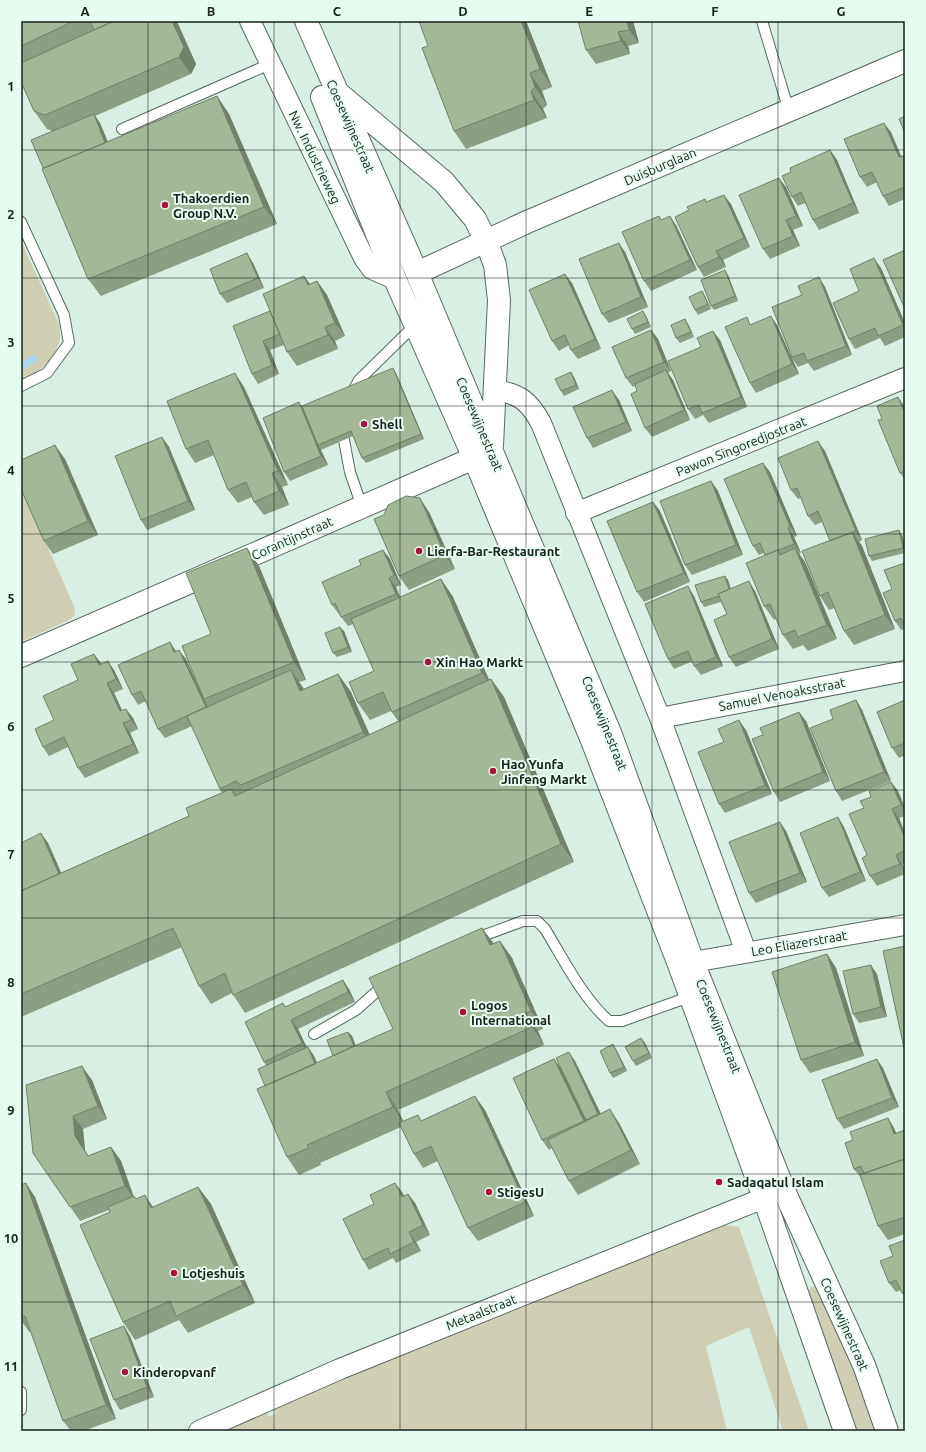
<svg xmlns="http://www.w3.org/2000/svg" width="926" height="1452" font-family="Ubuntu,sans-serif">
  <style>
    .green { fill: #d0cfb6 }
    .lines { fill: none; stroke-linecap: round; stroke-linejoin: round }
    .stream { stroke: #aed9ea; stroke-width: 8 }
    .service-casing { stroke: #576a61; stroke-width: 12 }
    .minor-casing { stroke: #576a61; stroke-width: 22 }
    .tertiary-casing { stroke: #576a61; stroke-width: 24 }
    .secondary-casing { stroke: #576a61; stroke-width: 24 }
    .service { stroke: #fff; stroke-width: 10 }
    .minor { stroke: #fff; stroke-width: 20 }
    .tertiary { stroke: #fff; stroke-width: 22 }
    .secondary { stroke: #fff; stroke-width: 22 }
    .wall { fill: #8c9e83 }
    .shaded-wall { fill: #72816a }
    .building { fill: #a3b898; stroke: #72816a }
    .grid { fill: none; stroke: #19211d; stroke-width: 1; stroke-opacity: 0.55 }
    .poi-dot { fill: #a9133c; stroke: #e6fcf1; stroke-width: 1.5 }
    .labels { text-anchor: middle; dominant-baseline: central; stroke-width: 4; stroke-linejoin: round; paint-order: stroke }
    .street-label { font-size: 13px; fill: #19211d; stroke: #e6fcf1 }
    .poi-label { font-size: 13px; font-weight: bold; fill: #19211d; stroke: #e6fcf1; text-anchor: start }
    .neatline { fill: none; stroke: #19211d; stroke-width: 1.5 }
    .grid-label { font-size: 13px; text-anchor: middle; font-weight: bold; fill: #19211d }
  </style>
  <rect width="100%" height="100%" fill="#d9efe4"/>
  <!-- green -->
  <path class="green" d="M21,241L60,326V341L53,357L38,372L21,380Z
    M21,487L74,606L75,615L67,621L21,642Z
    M725,1225L739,1227L809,1431H783L749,1327L706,1346L727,1431H217L265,1409L269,1417L276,1413L273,1405L713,1227Z
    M811,1287H817L834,1321L877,1431H855L808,1292Z"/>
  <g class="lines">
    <!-- stream -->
    <path class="stream" d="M21,367L33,359"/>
    <!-- service casing -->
    <g class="service-casing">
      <path id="service" d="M762,21L789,111
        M122,129L270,64
        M21,222L64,315L69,343L47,373L21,386
        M353,391L359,380L415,325
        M344,440L350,472L362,507
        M474,939L523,921H537L545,929C564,960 582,997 609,1021H622L689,997
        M314,1034L356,1010L385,984
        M21,1392V1410"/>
    </g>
    <!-- minor casing -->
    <g class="minor-casing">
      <path id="minor" d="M250,21L364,258L372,269L395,279
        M495,390C520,394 529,401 541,423L660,718L746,952
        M576,513L905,378
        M660,718L905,671
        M693,962L905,925
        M199,1431L340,1369L764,1198"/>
    </g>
    <!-- tertiary casing -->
    <g class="tertiary-casing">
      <path id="tertiary" d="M417,273L527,222L905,61
        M21,656L474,458"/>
    </g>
    <!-- secondary casing -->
    <g class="secondary-casing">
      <path id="secondary" d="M306,21L417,273L611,735L693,962L786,1195L864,1365L887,1431
        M338,93L444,182L475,219L486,241L495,265L499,300L492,445
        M322,97L395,279L474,458L591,738L678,962L764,1198L845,1431"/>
    </g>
    <!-- service -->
    <use href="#service" class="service"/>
    <!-- minor -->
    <use href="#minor" class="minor"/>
    <!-- tertiary -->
    <use href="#tertiary" class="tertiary"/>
    <!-- secondary -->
    <use href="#secondary" class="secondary"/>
  </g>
  <!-- wall -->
  <path class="wall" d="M21,21H176L178,24L196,64L191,74L95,116L100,123L108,142L217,96L229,114L277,224L101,296L88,279L43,168L52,131L47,129L34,111L21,82Z
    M526,21L552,87L542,91L547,105L543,109L547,118L466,149L454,131L428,46Z
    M633,21L639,43L628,46L630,54L596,64L586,50Z
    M891,132L901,156H903L905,159V199L889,206L883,196L877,182L867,187L860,177Z
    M830,150L837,160L859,213L819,230L813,220L805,203L798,206L792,197L791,172Z
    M786,187L803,226L793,230L800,246L770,259L763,249Z
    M707,202L731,204L750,247L723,260L726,267L704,277L698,267Z
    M661,220L676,225L697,270L651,291L644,281Z
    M625,252L648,307L609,323L602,314Z
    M253,263L264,288L227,303L220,294Z
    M881,268L905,323V337L885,346L880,338L855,349L849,339L859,291Z
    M728,275L738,301L714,310L711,306Z
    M304,276L310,284L317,281L327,295L345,336L335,341L338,349L297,366L287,352L284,345L270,350L279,374L258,384L252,374L270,311Z
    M572,283L601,349L578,359L571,350L569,345L559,351L552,341Z
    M825,287L852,355L814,371L808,363L798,367L792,358L799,374L756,393L750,383L752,324L777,325L791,357Z
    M702,291L705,296L711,309L698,315L695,310Z
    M646,316L651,327L635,334L632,329Z
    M685,319L688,324L694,337L680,343L676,338Z
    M651,330L658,339L671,371L668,373L673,380L690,420L652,437L645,428L637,391L635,386L633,387L626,378Z
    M720,340L747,407L709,423L703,415L695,419L688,409Z
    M396,373L424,439L366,463L362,458L353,436L321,450L320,448L328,465L290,481L284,472Z
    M574,377L579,389L564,396L561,391Z
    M244,387L288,485L282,487L289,505L264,515L254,502L252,497L238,503L228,490L214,455L195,463L186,449Z
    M619,400L632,431L593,448L587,438Z
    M905,407V480L900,473L882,419Z
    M162,437L169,447L195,510L147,530L141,520Z
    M825,451L862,540L859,542L862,546L895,629L854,645L844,631L835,608L829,610L820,596L830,541L822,522L815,525L808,516L801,498L798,499L791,490Z
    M65,459L98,535L53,554L44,541Z
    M770,472L797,536L794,537L801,553L799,554L805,562L837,639L808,651L803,645L793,649L783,635L777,619L774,620L764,606L765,555L764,553L759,555L753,546Z
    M711,481L718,491L743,555L692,575L685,565Z
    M653,502L660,511L690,582L644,602L637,592Z
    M429,512L455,569L409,590L399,576Z
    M902,535L905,547V553L872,561L869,556Z
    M247,548L259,566L306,680L299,682L304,689L338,674L351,692L369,735L398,721L391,711L370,720L358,703L374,671L353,624L348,626L341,617L340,614H339L332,605L361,565L383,550L390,559L401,585L396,587L400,597L441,579L453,597L489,680L491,679L504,697L574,862L245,1013L232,993L211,1004L199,986L182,947L21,1017V843H48L61,873L189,816L222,793L220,789L192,726L165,738L158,729L146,701L138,705L132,695L176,651L186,659L201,692L211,634Z
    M905,563V629L901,630L895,621L892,589Z
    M728,580L731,589L755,591L779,649L736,667L729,657L727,614L721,602L704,607L701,602Z
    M694,596L723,666L701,675L694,666L693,661L674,669L668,659Z
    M344,631L352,652L337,657L333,653Z
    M101,664L114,670L123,689L114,693L122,710L133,718L138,729L130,733L139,753L85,778L78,768L68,747L49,756L43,747L54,720L78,680Z
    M856,700L862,710L891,781L842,801L836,791L833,719Z
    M905,700V755L899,758L892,748Z
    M806,721L830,781L780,802L774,792Z
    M746,730L772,794L725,813L719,804L724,742Z
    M891,782L898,791L905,808V816L899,818L905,833V863L902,864L905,870V874L877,886L870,876L867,855L864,808L871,797Z
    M844,827L866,881L829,897L822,888Z
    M786,831L807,882L756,903L749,893Z
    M482,928L493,944L500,941L512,958L543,1029L538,1031L544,1045L398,1110L403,1121H422L485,1110L534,1216L478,1241L468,1228L438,1161L423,1168L414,1154L401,1127L320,1163L321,1165L299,1175L287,1157L265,1086L266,1065L264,1062L286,1007L349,989L355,1002L298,1029L307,1048L308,1047L314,1056L317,1063L333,1056L348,1032L352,1036L356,1046L393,1029Z
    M827,954L836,968L864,1056L810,1073L801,1060Z
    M877,974L887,1017L859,1023L853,1014Z
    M641,1038L645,1043L652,1058L636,1066L633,1061Z
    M616,1049L627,1071L613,1078L610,1073Z
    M575,1061L601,1114L619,1123L640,1164L578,1195L569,1181L552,1148L549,1150L542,1140L560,1067Z
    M883,1068L899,1107L844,1129L837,1119Z
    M92,1080L107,1119L83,1129L85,1150L88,1156L111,1147L121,1161L133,1196L136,1199L153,1207L198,1187L211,1204L255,1303L188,1333L179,1320L135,1340L123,1322L110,1212L109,1210L80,1221L33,1153Z
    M888,1118L894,1128L896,1133L905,1130V1234L888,1240L878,1226L862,1178H861L854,1169L853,1140Z
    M21,1185L35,1197L116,1419L83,1431H71L63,1421L31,1331L29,1332L21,1320Z
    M402,1192L404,1196L408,1194L415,1203L430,1235L416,1242L421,1251L396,1263L393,1258L369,1270L363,1260Z
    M905,1240V1298L901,1290L896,1292L889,1283L893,1256Z
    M130,1336L154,1397L120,1410L114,1400Z"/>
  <!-- shaded-wall -->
  <path class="shaded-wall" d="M172,21H176L178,24L196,64L191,74L179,57Z
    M521,21H526L552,87L540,69Z
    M627,21H633L639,43L629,30Z
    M618,32L628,46L630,54L621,41Z
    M530,73L542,91L547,105L535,87Z
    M531,91L543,109L547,118L534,100Z
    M217,96L229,114L277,224L264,207Z
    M94,114L100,123L115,161L109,152Z
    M884,123L891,132L905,166L899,157Z
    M830,150L837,160L859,213L853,203Z
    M779,178L786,187L803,226L796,216Z
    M724,195L731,204L750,247L744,238Z
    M670,216L676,225L697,270L690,260Z
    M786,220L793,230L800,246L793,236Z
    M619,243L625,252L648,307L641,297Z
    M716,251L723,260L726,267L719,257Z
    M247,253L253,263L264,288L258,278Z
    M874,258L881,268L905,323V328L903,325Z
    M725,270L728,275L738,301L735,296Z
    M565,274L572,283L601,349L595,339Z
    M304,276L314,290L308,285Z
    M819,277L825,287L852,355L846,346Z
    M317,281L327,295L345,336L335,323Z
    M702,291L705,296L711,309L708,304Z
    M643,311L646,316L651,327L648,322Z
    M771,316L777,325L799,374L792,364Z
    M685,319L688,324L694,337L691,332Z
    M325,327L335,341L338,349L328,335Z
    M651,330L658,339L671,371L664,362Z
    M713,331L720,340L747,407L741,397Z
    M263,341L270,350L279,374L272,365Z
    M393,368L396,373L424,439L421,434Z
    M666,370L673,380L690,420L684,410Z
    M571,372L574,377L579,389L576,385Z
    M235,373L244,387L288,485L278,471Z
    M612,390L619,400L632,431L626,422Z
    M898,397L905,407V411L903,409Z
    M299,402L305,411L318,445L320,448L328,465L321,456Z
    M162,437L169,447L195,510L188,501Z
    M818,441L825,451L862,540L856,531Z
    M55,445L65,459L98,535L88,521Z
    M763,463L770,472L797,536L790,526Z
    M272,473L282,487L289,505L279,491Z
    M711,481L718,491L743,555L736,545Z
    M420,498L429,512L455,569L445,555Z
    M653,502L660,511L690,582L684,573Z
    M788,528L794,537L801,553L794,544Z
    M899,530L902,535L905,547V551L903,548Z
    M852,532L862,546L895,629L885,615Z
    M247,548L259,566L306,680L294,662Z
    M795,548L805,562L837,639L827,625Z
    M383,550L390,559L401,585L394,575Z
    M725,576L728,580L733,598L730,593Z
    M389,578L396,587L402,603L396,594Z
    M441,579L453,597L494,691L482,673Z
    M749,581L755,591L779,649L772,639Z
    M688,586L694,596L723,666L716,657Z
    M340,627L344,631L352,652L348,647Z
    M170,642L176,651L174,652Z
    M179,650L186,659L212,717L206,707Z
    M94,654L101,663L106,674L99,665Z
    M108,661L114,670L123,689L116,679Z
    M291,670L303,688L312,708L300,691Z
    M338,674L351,692L376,749L363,732Z
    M491,679L504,697L574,862L561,844Z
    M107,683L114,693L127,721L120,711Z
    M856,700L862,710L891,781L884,772Z
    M126,709L133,718L138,729L131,720Z
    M799,712L806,721L830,781L823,772Z
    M739,720L746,730L772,794L765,785Z
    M123,723L130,733L139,753L133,744Z
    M891,782L898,791L905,808V810L901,805Z
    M892,809L899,818L905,833V838Z
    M838,817L844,827L866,881L860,872Z
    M780,822L786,831L807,882L800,873Z
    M41,833L48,843L68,888L61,878Z
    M896,855L902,864L905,871L900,864Z
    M482,928L495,945H490Z
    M500,941L512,958L543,1029L531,1011Z
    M827,954L836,968L864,1056L855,1042Z
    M871,965L877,974L887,1017L881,1007Z
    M343,980L349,989L355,1002L348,992Z
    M526,1013L538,1031L544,1045L532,1027Z
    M291,1020L298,1029L309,1052L302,1043Z
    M348,1032L352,1036L362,1063L359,1058Z
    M641,1038L645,1043L652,1058L649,1053Z
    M613,1044L616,1049L627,1071L624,1067Z
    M308,1047L314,1056L325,1080L318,1071Z
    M569,1052L575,1061L605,1123L598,1114Z
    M554,1059L561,1068L590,1130L584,1121Z
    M877,1059L883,1068L899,1107L892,1098Z
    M82,1066L92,1080L107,1119L98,1106Z
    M386,1092L398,1110L405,1125L393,1107Z
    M475,1096L485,1110L534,1216L525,1202Z
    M610,1109L619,1123L640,1164L631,1150Z
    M73,1116L83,1129L85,1150L98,1169L75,1136Z
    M888,1118L894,1128L900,1143L894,1134Z
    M307,1145L320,1163L321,1165L309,1148Z
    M111,1147L121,1161L135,1200L125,1186Z
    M26,1183L35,1197L116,1419L106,1405Z
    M395,1183L402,1192L409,1206L402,1197Z
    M198,1187L211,1204L255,1303L243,1285Z
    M408,1194L415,1203L430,1235L423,1225Z
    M145,1195L157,1213L151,1208Z
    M409,1232L416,1242L421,1251L414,1242Z
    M124,1326L130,1336L154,1397L147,1387Z"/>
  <!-- building -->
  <path class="building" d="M21,21H74L21,46Z
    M90,21H114L94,30Z
    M114,21H172L184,47L179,57L45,115L34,111L21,82V63Z
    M419,21H521L540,69L530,73L535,87L531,91L534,100L454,131L422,48L428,46Z
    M578,21H627L629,30L618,32L621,41L586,50Z
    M217,96L264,207L88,279L42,169Z
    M94,114L105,143L43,168L31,140Z
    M905,116V133L899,119Z
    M884,123L899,157L903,156L905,161V187L883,196L872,172L860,177L844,139Z
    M830,150L853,203L813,220L801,192L792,197L782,176L791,172L790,168Z
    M779,178L796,216L786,220L793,236L763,249L739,195Z
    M724,195L744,238L716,251L719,257L698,267L675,217L689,210L687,207L705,199L706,202Z
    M659,216L661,220L670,216L690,260L644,281L622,232Z
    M619,243L641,297L602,314L579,259Z
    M905,250V309L883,260Z
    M247,253L258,278L220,294L210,269Z
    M874,258L903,325L878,336L875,328L849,339L833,303L859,291L850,269Z
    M725,270L735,296L711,306L701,280Z
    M565,274L595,339L571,350L565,335L552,341L529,290Z
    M304,276L308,285L317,281L335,323L325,327L328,335L287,352L263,294Z
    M819,277L846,346L807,361L804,353L792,357L772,307L802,295L798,286Z
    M702,291L708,304L695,310L689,297Z
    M270,311L280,334L263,341L272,365L252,374L233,326Z
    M643,311L648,322L632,329L627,319Z
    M771,316L792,364L750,383L725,327L747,317L750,325Z
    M685,319L691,332L676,338L671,325Z
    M651,330L664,362L626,378L612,347Z
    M713,331L741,397L702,413L699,405L688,409L668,361L701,347L697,338Z
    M393,368L421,434L362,458L351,431L318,445L302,406Z
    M666,370L684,410L645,428L631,394L637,391L635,384Z
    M571,372L576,385L561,391L555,379Z
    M235,373L278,471L272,473L279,491L254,502L246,482L228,490L208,440L186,449L167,401Z
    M612,390L626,422L587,438L573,407Z
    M898,397L903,409L905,408V471L900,473L878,420L882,419L877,406Z
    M299,402L321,456L284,472L263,418Z
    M162,437L188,501L141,520L115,456Z
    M818,441L856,531L830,541L818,511L808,516L797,488L791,490L778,458Z
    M55,445L88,521L44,541L21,489V460Z
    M763,463L790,526L788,528L794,544L778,550L765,555L760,543L753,546L724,479Z
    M711,481L736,545L685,565L660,501Z
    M406,496L420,498L445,555L399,576L374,519L384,515L388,505Z
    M653,502L684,573L637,592L607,521Z
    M899,530L903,548L869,556L865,539Z
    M852,532L885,615L844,631L828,592L820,596L802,551Z
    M247,548L294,662L204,699L182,646L211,634L186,573Z
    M795,548L827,625L798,637L795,630L783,635L770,604L764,606L746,563L778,550L780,555Z
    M383,550L394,575L389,578L396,594L341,617L335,603L332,605L322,582L361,565L359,560Z
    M905,563V625H904L901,618L895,621L883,593L892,589L884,570Z
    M725,576L729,589L718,594L719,596L701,602L695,585Z
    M441,579L482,673L392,712L383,692L358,703L349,682L374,671L351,619Z
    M749,581L772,639L729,657L714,620L727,614L718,594Z
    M688,586L716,657L694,666L688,651L668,659L645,604Z
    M340,627L348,647L333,653L325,633Z
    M170,642L174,652L179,650L206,707L158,729L141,691L132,695L118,665Z
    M94,654L99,665L108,661L116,679L107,683L120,711L126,709L131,720L123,723L133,744L78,768L64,737L43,747L35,729L54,720L43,696L78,680L71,664Z
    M291,670L300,691L338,674L363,732L241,785L236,781L220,789L187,716Z
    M491,679L561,844L233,995L225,973L199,986L173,928L21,994V891L189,816L186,808L231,789L235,796Z
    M856,700L884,772L836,791L810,728L833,719L830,710Z
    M905,700V743L892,748L877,712Z
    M799,712L823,772L774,792L752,739L763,735L760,728Z
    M739,720L765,785L719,804L698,752L724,742L718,729Z
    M891,782L901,805L892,809L905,838V850L896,855L900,864L870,876L862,858L867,855L849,814L864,808L860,801L871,797L869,791Z
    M838,817L860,872L822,888L800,833Z
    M780,822L800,873L749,893L729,842Z
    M41,833L59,874L21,891V843Z
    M482,928L490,945L500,941L531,1011L526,1013L532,1027L386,1092L393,1107L307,1145L309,1148L287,1157L257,1089L393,1029L369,978Z
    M905,946V1048H904L883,951Z
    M827,954L855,1042L801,1060L772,972Z
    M871,965L881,1007L853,1014L843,971Z
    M343,980L348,992L291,1020L302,1043L264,1062L245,1022L283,1003L285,1007Z
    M348,1032L354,1046L333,1056L327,1040Z
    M641,1038L649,1053L633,1061L625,1047Z
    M613,1044L624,1067L610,1073L600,1051Z
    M308,1047L315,1064L265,1086L258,1069Z
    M569,1052L598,1114L586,1120L556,1058Z
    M554,1059L584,1121L542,1140L513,1078Z
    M877,1059L892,1098L837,1119L822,1080Z
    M82,1066L98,1106L73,1116L75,1136L88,1156L111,1147L125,1186L70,1207L33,1153L26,1085Z
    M475,1096L525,1202L468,1228L431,1146L414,1154L399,1123L418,1115L421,1121Z
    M610,1109L631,1150L569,1181L548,1140Z
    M888,1118L894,1134L905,1130V1159L864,1173L861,1166L854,1169L845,1143L853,1140L850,1132Z
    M905,1159V1217L878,1226L860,1175Z
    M26,1183L106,1405L63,1421L25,1316L21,1317V1185Z
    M395,1183L402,1197L408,1194L423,1225L409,1232L414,1242L390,1254L388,1248L363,1260L343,1219L374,1204L370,1195Z
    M198,1187L243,1285L176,1316L170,1301L123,1322L80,1225L110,1212L108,1207L134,1196L136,1199L145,1195L151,1208Z
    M905,1240V1292L902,1293L896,1280L889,1283L880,1261L893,1256L889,1246Z
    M124,1326L147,1387L114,1400L90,1339Z"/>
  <!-- grid -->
  <path class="grid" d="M148,21V1431M274,21V1431M400,21V1431M526,21V1431M652,21V1431M778,21V1431M21,150H905M21,278H905M21,406H905M21,534H905M21,662H905M21,790H905M21,918H905M21,1046H905M21,1174H905M21,1302H905"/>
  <!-- markers -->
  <g class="poi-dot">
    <circle cx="165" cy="205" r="4"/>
    <circle cx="364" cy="424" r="4"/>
    <circle cx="419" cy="551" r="4"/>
    <circle cx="428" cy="662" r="4"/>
    <circle cx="493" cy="771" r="4"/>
    <circle cx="463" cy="1012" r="4"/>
    <circle cx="719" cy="1182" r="4"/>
    <circle cx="489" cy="1192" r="4"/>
    <circle cx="174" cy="1273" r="4"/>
    <circle cx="125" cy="1372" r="4"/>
  </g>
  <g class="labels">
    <!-- street labels -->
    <g class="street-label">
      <text transform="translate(351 126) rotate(66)">Coesewijnestraat</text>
      <text transform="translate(315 157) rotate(64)">Nw. Industrieweg</text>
      <text transform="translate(660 166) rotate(-23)">Duisburglaan</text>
      <text transform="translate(480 424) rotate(67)">Coesewijnestraat</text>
      <text transform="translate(741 446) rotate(-22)">Pawon Singoredjostraat</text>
      <text transform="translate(292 538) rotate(-24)">Corantijnstraat</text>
      <text transform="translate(782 694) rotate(-11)">Samuel Venoaksstraat</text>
      <text transform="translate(605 723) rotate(68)">Coesewijnestraat</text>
      <text transform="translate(799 943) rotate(-10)">Leo Eliazerstraat</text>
      <text transform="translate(719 1026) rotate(68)">Coesewijnestraat</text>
      <text transform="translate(481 1312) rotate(-22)">Metaalstraat</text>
      <text transform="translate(845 1324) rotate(66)">Coesewijnestraat</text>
    </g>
    <!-- poi labels -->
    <g class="poi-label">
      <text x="173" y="198">Thakoerdien<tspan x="173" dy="15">Group N.V.</tspan></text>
      <text x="372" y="424">Shell</text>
      <text x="427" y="551">Lierfa-Bar-Restaurant</text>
      <text x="436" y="662">Xin Hao Markt</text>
      <text x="501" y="764">Hao Yunfa<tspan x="501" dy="15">Jinfeng Markt</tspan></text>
      <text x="471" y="1005">Logos<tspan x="471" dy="15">International</tspan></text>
      <text x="727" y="1182">Sadaqatul Islam</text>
      <text x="497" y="1192">StigesU</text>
      <text x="182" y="1273">Lotjeshuis</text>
      <text x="133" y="1372">Kinderopvanf</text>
    </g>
  </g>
  <!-- border -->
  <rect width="926" height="1452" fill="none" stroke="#e6fcf1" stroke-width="44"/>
  <rect x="22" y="22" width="882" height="1408" class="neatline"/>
  <g class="grid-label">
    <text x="85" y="16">A</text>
    <text x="211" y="16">B</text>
    <text x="337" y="16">C</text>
    <text x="463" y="16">D</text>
    <text x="589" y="16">E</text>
    <text x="715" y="16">F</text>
    <text x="841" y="16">G</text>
    <text x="11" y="91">1</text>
    <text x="11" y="219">2</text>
    <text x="11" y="347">3</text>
    <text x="11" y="475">4</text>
    <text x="11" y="603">5</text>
    <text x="11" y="731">6</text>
    <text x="11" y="859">7</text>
    <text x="11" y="987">8</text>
    <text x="11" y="1115">9</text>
    <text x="11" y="1243">10</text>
    <text x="11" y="1371">11</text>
  </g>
</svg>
